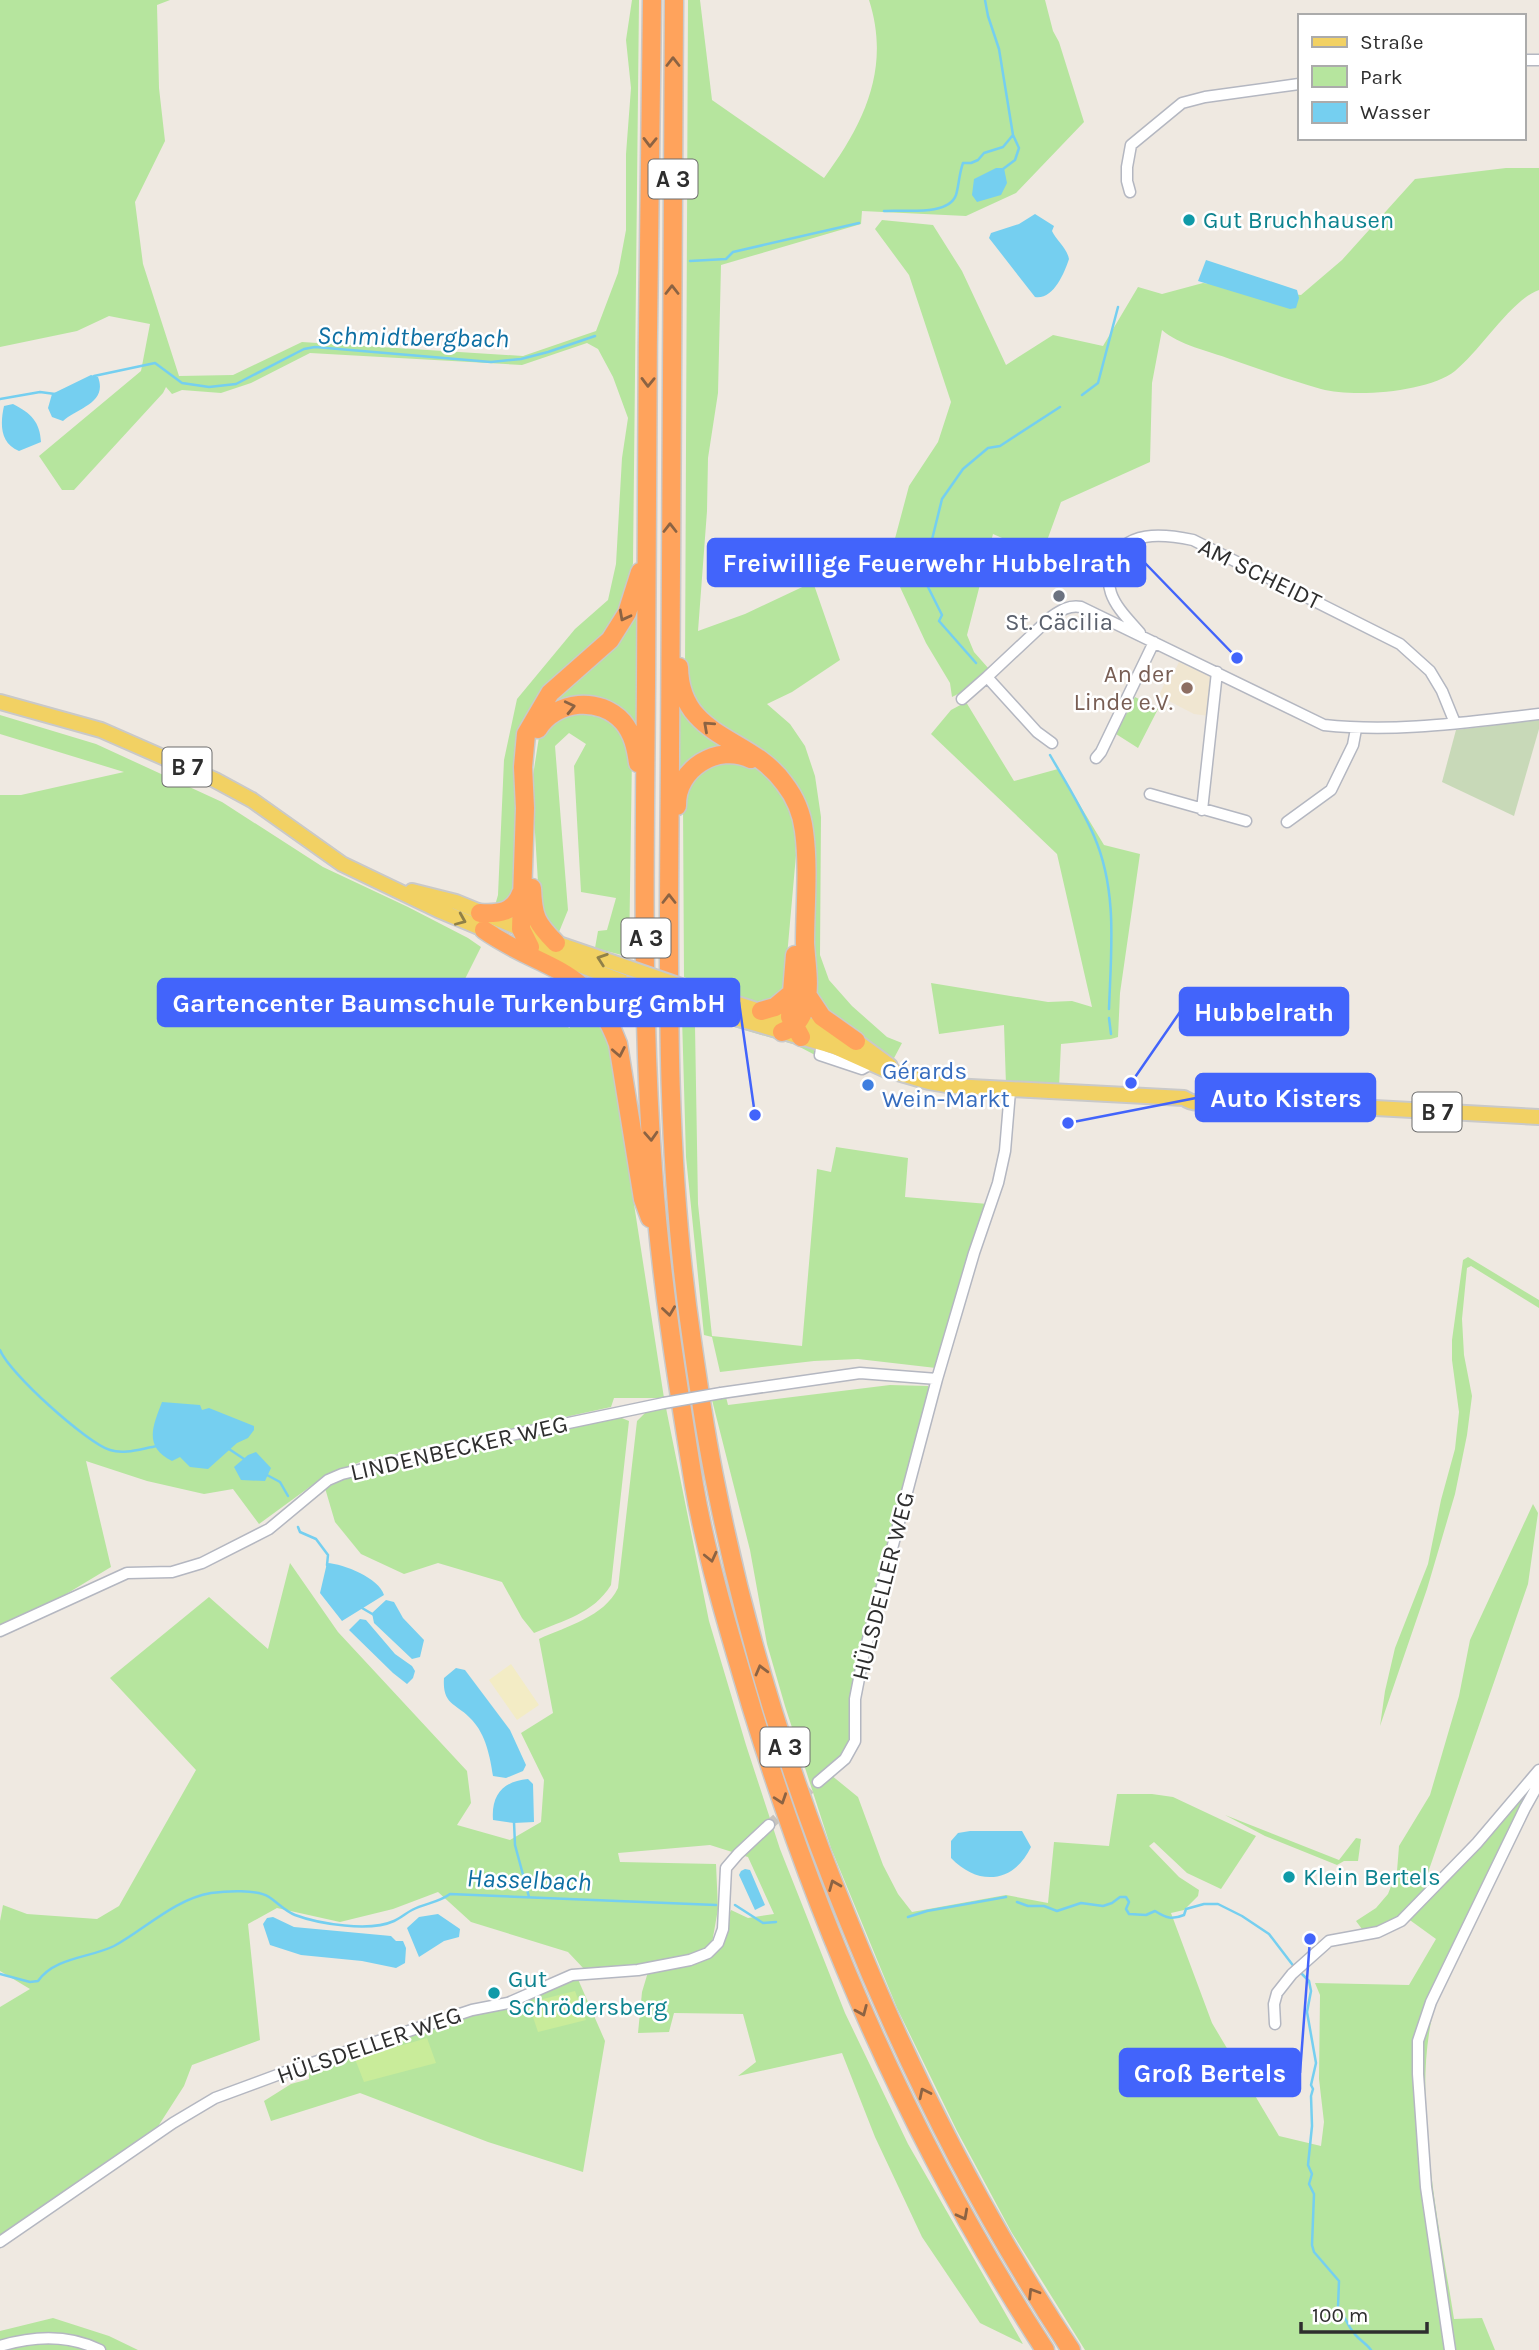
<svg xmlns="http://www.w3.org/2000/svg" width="1539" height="2350" font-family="Karla,sans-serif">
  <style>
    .education { fill: #f0e6d1 }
    .green { fill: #b6e59e }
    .sand { fill: #f3ecc5 }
    .cemetery { fill: #c8d9b8 }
    .pitch { fill: #c9ec9a }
    .water { fill: #75cff0 }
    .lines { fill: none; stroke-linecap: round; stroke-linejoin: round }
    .stream { stroke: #75cff0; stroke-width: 2.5 }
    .minor-tunnel { stroke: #c8c4bd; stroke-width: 10; stroke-dasharray: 10 5; stroke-linecap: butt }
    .minor-casing { stroke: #b4b7c1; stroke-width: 13 }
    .primary-casing { stroke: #c9c9c9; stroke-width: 18 }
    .motorway-casing { stroke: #c9c9c9; stroke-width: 21 }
    .minor { stroke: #fff; stroke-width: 10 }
    .primary { stroke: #f2d163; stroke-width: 14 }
    .motorway { stroke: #ffa35c; stroke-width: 18 }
    .minor-bridge-casing { stroke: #b4b7c1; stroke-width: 13; stroke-linecap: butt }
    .primary-bridge-casing { stroke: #c9c9c9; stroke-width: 18; stroke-linecap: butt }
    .minor-bridge { stroke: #fff; stroke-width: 10 }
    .primary-bridge { stroke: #f2d163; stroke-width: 14 }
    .oneway { stroke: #8c6343 }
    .oneway2 { stroke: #908048 }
    .culture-dot { fill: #0f9aa8; stroke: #fff; stroke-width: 2.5 }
    .worship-dot { fill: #6b7280; stroke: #fff; stroke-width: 2.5 }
    .education-dot { fill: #8d6e63; stroke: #fff; stroke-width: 2.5 }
    .shop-dot { fill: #3f7fe0; stroke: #fff; stroke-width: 2.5 }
    .labels { text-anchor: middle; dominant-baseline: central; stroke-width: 5; stroke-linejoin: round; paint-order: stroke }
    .shield { fill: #fff; stroke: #6d6d6d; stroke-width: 2 }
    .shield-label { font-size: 23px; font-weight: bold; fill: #2e2e2e }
    .culture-label { font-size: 24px; fill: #0d838f; stroke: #fff; text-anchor: start }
    .street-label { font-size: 24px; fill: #2e2e2e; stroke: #fff }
    .worship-label { font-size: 24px; fill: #5b616d; stroke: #fff }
    .education-label { font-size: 24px; fill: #785e54; stroke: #fff; text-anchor: end }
    .shop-label { font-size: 24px; fill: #366cbe; stroke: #fff; text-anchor: start }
    .water-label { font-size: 26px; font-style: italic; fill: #0d6fa3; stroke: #fff }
    .leader { fill: none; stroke: #4264fb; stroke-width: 2.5 }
    .callout-dot { fill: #4264fb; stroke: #fff; stroke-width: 2.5 }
    .callout { fill: #4264fb; stroke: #4264fb; stroke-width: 2.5 }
    .callout-label { font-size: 26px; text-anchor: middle; font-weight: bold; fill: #fff }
  </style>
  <rect width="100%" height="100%" fill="#efe9e1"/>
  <!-- education -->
  <path class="education" d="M1179,662L1214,678L1209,716L1194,714L1159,696L1166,680L1170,681Z"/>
  <!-- green -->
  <path class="green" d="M0,0H170L157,5L159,88L165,141L135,202L143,264L179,376L233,375L302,342L523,356L596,331L618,273L626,230V154L631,88L626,40L632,0H639L633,563L627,595L604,637L532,713L513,891L510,900L494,909L498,895L504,760L517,699L575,629L608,600L616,564L622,458L628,418L613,377L598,349L587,343L522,365L310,353L251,383L221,393L182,390L172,394L166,387L163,393L74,490H62L39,456L141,371L150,324L109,316L77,331L0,347Z
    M688,0H700L712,100L824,178C864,124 891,68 869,0H1045L1053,31L1059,42L1084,122L1016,193L966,216L862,211L861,224L721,265L718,393L708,458L707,511L698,631L745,614L813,582L840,660L792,692L767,704L790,724L805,746L815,776L821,817L820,955L829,980L852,1006L887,1037L902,1043L893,1060L817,1006L804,815L738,741L695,703L685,674Z
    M1506,168H1539V290C1512,299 1481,350 1455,371C1428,392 1355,398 1321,389C1291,381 1260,369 1230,359C1209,351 1179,345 1162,330L1152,383L1150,462L1061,502L1044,549L1036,553L993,534L967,635L974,652L989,669L964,691L952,697L950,683L926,643L900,587L893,546L909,486L938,442L951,402L909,275L875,229L882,220L933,225L962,271L1006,365L1053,335L1103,346L1138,287L1162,294L1203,283L1301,295L1342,260L1415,179Z
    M636,603V732L617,707L547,710Z
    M680,692L736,750L679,779Z
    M1135,697L1158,709L1138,748L1116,734Z
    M966,702L1014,781L1058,769L1104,845L1140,854L1120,993L1118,1037L1111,1039L1061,1044L1059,1087L1006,1085L1004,1025L939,1034L931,983L1048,1002L1072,1001L1092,1007L1057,854L931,734L951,710Z
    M581,714C616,719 618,725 632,755L629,957L595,948L598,931L607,930L616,898L581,892L574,766L586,744L569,733L555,746L568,910L559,932L540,916L532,782L539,737L550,725L564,717Z
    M0,715L96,744L222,802L323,867L408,907L468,938L481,947L463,983L570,1028L561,988L571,991L606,1023L664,1398H614L611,1407L360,1462L322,1478L259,1524L233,1489L204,1494L147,1481L86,1461L111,1567L43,1608L0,1626V795H21L124,772L0,734Z
    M723,760L750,764L763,772L776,786L787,805L794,827L796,855L784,990L765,1004L737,999L684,977L683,805C687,777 700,771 723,760Z
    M698,1015L813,1046L815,1055L796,1045L697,1016Z
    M682,1017L695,1026L698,1204L712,1336L802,1346L817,1169L831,1172L836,1147L908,1158L905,1197L988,1204L962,1276L936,1368L858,1359L814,1361L720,1372L712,1337L704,1335L686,1157Z
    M1468,1257L1539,1300V1308L1471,1266L1467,1268L1462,1319L1464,1355L1472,1396L1467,1435L1455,1494L1427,1589L1380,1726L1385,1691L1395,1648L1428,1564L1441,1500L1455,1449L1459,1412L1452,1360V1340L1463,1260Z
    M890,1385L928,1386L930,1393L859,1658L851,1743L847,1751L817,1779L831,1775L858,1797L883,1865L898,1894L912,1912L1006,1895L1048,1903L1054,1842L1109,1846L1117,1794H1152L1173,1797L1256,1836L1221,1889L1187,1873L1154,1842L1149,1846L1179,1877L1199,1890L1198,1896L1184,1910L1171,1913L1212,2023L1279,2136L1321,2146L1324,2122L1319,2079L1320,1995L1315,1983L1409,1985L1436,1939L1407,1918C1456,1874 1497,1824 1539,1774L1468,1918L1417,2052L1447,2350H1085L1012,2233L957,2131L897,2008L831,1848L785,1706L767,1644L750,1550L711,1396L726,1397L728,1405Z
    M666,1408L709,1621L746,1745L780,1849L845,2013L908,2144L1023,2344L980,2323L922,2237L875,2137L842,2053L738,2076L756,2062L743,2014L674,2013L669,2032L638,2033L642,1992L648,1972C671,1967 712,1966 722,1941C727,1931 726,1920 731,1910L748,1918L774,1914L748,1857L710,1845L618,1853L620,1862L716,1864L718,1909L712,1943L696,1955L634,1966L585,1970L568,1952L471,1922L438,1892L393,1909L340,1922L277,1908L248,1924L260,2040L192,2065L184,2086L157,2128L0,2238V2007L30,1989L0,1971V1921L3,1905L27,1914L97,1919L119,1906L196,1770L110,1678L209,1597L268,1649L290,1563L338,1632L467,1771L471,1803L457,1825L510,1840L541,1822L544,1780L521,1733L553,1713L539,1639C567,1626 604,1617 618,1588L637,1421L648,1410Z
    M617,1416L629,1421L611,1585C593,1614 564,1620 534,1633L522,1618L502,1582L438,1563L404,1574L361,1554L335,1522L325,1488L362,1471Z
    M1533,1504L1538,1513L1528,1584L1423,1887L1430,1888L1390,1924L1365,1933L1356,1921L1376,1908L1388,1894L1397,1871L1399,1846L1430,1795L1459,1696L1470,1640Z
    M1225,1815L1339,1860L1356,1838L1361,1839L1358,1861H1344L1337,1865L1265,1836Z
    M577,1977L605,2041L583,2172L488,2142L360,2093L271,2121L264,2101L291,2084L309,2079V2067Z
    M1437,1999C1408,2088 1440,2227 1454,2319L1482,2318L1495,2350H1451L1427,2188L1421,2051L1427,2015Z
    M53,2318L109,2336L138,2350H0V2331Z"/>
  <!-- sand -->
  <path class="sand" d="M511,1664L539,1705L517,1720L489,1680Z"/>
  <!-- cemetery -->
  <path class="cemetery" d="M1539,720V729L1514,816L1442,782L1456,730Z"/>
  <!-- pitch -->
  <path class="pitch" d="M575,1991L586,2020L538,2032L530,2008L539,2000Z
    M427,2038L436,2063L364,2082L355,2059Z"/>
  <!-- water -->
  <path class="water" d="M996,168H1004L1007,183L1001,195L977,202L972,195L974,179Z
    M1035,214L1054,226L1052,231C1056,240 1067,248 1069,259C1064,274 1053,300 1035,297L989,238L991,233L1019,224Z
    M1206,260L1297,290L1299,298L1296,308L1290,309L1198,281Z
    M91,375L98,377C108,403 77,408 63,421L52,417L48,408L52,394Z
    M13,404C31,413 40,422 41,442L19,451C0,443 0,424 4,406Z
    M162,1402L200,1405L202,1410L209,1408L254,1426V1430L248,1438L237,1443L208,1469L190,1467L180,1457L172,1461C143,1446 153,1426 162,1402Z
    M256,1452L271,1468L265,1481L241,1480L234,1467L248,1455Z
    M327,1563C344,1564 379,1578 384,1595L342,1621L320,1593Z
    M386,1600L394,1602L403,1618L424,1640L420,1657L412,1659L374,1623L372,1613Z
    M360,1619L366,1620L395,1654L412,1666L415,1671L413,1678L407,1684L393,1673L349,1630Z
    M456,1668L465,1670L510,1730L526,1765L523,1771L506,1778L493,1776C490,1757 486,1735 472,1720C457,1703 442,1706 444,1678Z
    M528,1779L533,1784L534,1822L514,1823L493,1820C491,1794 504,1781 528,1779Z
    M970,1831H1022L1031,1847C1013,1884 978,1886 951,1858V1841L958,1833Z
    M745,1869L750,1870L765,1905L755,1910L739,1875L741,1871Z
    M438,1914L460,1929L459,1937L444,1941L419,1957L407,1928L419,1917Z
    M273,1917L294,1927L391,1936L396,1941H403L406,1948L405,1963L396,1968L362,1961L301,1955L270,1945L263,1924L267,1918Z"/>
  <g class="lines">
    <!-- stream -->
    <path class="stream" d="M985,0L988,16L999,49L1013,135L1019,148L1015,160L1003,169
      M884,211C902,209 948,217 956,195C959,185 959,174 963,163H971L978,160L984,153L1003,147L1013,135
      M690,261L726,259L733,252L859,223
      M94,376L155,363L182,383L209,387L236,384L304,349L315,347L491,362L521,359L548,352L595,336
      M1082,395L1098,383L1118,307
      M0,399L40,392L55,394
      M976,663L939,621L942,615L928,587L930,578L924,572L942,499L963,469L988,448L1000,446L1060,407
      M1050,755C1065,781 1082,808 1094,836C1118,891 1111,951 1109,1009
      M1109,1018L1111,1034
      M0,1350C9,1373 87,1443 110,1450C125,1455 143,1448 158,1446
      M229,1449L244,1459
      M267,1475L280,1482L288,1496
      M298,1527L300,1532L316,1539L328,1555L327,1565L329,1567
      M362,1608L374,1615
      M514,1822L515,1845L529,1897
      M1017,1902L1028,1906H1044L1057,1911L1081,1903L1103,1906L1112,1903L1120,1897H1126L1129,1902L1126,1909L1129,1914L1146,1915L1155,1911C1166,1918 1172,1920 1184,1915L1186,1909L1204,1904H1218L1242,1916L1269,1934L1295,1968
      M735,1905L763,1923L776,1922
      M908,1917L927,1911L1006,1897
      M1300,1972L1309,1981L1311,1991L1307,2012L1316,2063L1311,2085L1313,2089L1311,2096L1312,2126L1308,2165L1312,2174L1309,2184L1314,2194L1312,2245L1314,2252L1339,2281L1338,2307C1345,2316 1347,2325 1354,2333C1359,2340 1366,2343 1371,2350
      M0,1974L30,1982L38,1981C55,1957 90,1958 114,1946C145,1929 175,1899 211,1893C226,1891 257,1889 269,1897C278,1903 285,1911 295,1915C319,1924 370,1932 394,1921C401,1918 406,1913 412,1910C425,1903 438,1903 450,1894L716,1905"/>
    <!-- minor-tunnel -->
    <path class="minor-tunnel" d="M769,1825L818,1782"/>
    <!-- minor casing -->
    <g class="minor-casing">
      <path id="minor" d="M1523,60H1539
        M1130,192L1127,181V167L1131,145L1182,103L1205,97L1299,84
        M1140,633C1130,621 1116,608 1111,593C1108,584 1109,573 1112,565C1123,529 1164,534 1193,540L1400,644L1430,671L1442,691L1455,723
        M962,699L987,677
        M1052,743L1037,732L987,677L1051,617C1061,610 1069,605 1081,607L1324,725C1396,733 1467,722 1539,714
        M1096,758L1101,752L1154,642
        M1150,794L1246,821
        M1202,810L1217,672
        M1287,822L1331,790L1353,745L1356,729
        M822,1043L820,1055L862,1069L869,1065L871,1058
        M721,1393L860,1373L937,1379
        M0,1631L127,1573L172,1572L202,1563L269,1529L328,1480L342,1474L459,1446L664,1403
        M818,1782L845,1759L855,1741V1699L863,1658L937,1379L974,1253L998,1183L1005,1151L1010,1091
        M1275,2024L1274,2004L1277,1993L1292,1974L1329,1941L1378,1932L1401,1921L1477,1843L1539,1770
        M0,2242L173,2123L215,2098L288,2071L472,2010L508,2003L572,1975L638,1970L690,1960L708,1953L718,1943L723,1929L726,1868L738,1854L769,1825
        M0,2346C33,2336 68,2334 100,2350
        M1450,2350L1426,2187L1418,2074V2041L1431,2002L1525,1808L1539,1783"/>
    </g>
    <!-- primary casing -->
    <g class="primary-casing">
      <path id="primary" d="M0,702L101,730L215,780L252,800L342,864L438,910L493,933
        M412,891L456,902L556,943L629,968
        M522,943L629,984
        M684,987L769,1014L830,1031L856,1041L890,1066
        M684,1003L835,1047L884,1069L929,1082L952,1086L1184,1098C1192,1104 1201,1104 1211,1099L1539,1117"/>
    </g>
    <!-- motorway casing -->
    <g class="motorway-casing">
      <path id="motorway" d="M652,0C649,228 646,455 646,683C645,845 641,1008 653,1170C660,1275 677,1381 694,1485C707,1560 730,1635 752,1709C821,1935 916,2151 1045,2350
        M674,0C672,252 670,504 670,757C669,951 663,1148 692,1341C699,1390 706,1438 716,1486C745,1633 790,1778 847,1917C908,2069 981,2214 1071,2350
        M679,667C680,739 751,736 784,783C795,797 802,814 804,831C809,868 805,906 805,943C806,963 811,987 805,1006C802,1019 794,1028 782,1032
        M538,729C556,700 600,696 623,722C633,734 636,748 638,763
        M677,806C676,769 717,743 751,759
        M532,888C533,916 536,923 556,943
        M480,913C498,914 514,913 521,893
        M484,930C544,972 588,963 618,1044L643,1199L650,1218
        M530,947L521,929L525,808L523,767L526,734L550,693L610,640L627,613L640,572
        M795,955L790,1017L801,1037
        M808,996L822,1017L856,1041
        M761,1011L775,1007L793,992"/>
    </g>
    <!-- minor -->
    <use href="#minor" class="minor"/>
    <!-- primary -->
    <use href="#primary" class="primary"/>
    <!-- motorway -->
    <use href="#motorway" class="motorway"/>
    <!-- minor-bridge casing -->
    <g class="minor-bridge-casing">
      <path id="minor-bridge" d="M664,1403L721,1393"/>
    </g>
    <!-- primary-bridge casing -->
    <g class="primary-bridge-casing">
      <path id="primary-bridge" d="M629,968L684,987
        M629,984L684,1003"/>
    </g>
    <!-- minor-bridge -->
    <use href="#minor-bridge" class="minor-bridge"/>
    <!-- primary-bridge -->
    <use href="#primary-bridge" class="primary-bridge"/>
  </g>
  <!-- one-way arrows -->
  <defs><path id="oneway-chevron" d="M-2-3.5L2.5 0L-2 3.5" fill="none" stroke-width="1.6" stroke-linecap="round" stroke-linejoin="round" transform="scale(1.75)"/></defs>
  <g class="oneway">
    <use href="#oneway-chevron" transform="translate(673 62) rotate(-90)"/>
    <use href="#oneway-chevron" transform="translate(650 142) rotate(91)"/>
    <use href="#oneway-chevron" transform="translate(672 290) rotate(-90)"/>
    <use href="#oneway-chevron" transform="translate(648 382) rotate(91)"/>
    <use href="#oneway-chevron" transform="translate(670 528) rotate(-90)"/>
    <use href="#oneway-chevron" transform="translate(624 616) rotate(118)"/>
    <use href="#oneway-chevron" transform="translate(570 707) rotate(-13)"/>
    <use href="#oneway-chevron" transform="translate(708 726) rotate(-138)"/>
    <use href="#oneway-chevron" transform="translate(669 899) rotate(-90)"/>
    <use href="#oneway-chevron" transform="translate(619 1052) rotate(79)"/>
    <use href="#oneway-chevron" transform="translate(651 1136) rotate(87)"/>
    <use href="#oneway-chevron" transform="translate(669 1311) rotate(82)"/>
    <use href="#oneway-chevron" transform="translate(711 1557) rotate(77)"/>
    <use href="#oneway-chevron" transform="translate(761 1670) rotate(-105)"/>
    <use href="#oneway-chevron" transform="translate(781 1799) rotate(71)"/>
    <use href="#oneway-chevron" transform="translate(834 1885) rotate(-112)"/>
    <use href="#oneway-chevron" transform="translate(862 2011) rotate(67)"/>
    <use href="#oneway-chevron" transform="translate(924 2093) rotate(-116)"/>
    <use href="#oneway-chevron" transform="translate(963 2215) rotate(62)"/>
    <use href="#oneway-chevron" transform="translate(1033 2293) rotate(-122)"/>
  </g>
  <g class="oneway2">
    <use href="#oneway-chevron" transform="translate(461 920) rotate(23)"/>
    <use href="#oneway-chevron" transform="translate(602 959) rotate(-161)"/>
  </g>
  <!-- markers -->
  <g class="culture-dot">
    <circle cx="1189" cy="220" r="7"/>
    <circle cx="1289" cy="1877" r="7"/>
    <circle cx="494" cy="1993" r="7"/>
  </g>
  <circle class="worship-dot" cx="1059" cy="596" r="7"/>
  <circle class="education-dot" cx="1187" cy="688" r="7"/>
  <circle class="shop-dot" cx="868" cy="1085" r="7"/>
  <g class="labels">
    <!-- shield labels -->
    <g class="shield">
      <rect x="648.5" y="159.5" width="49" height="39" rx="5"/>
      <rect x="162.5" y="747.5" width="49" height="39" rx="5"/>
      <rect x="621.5" y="918.5" width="49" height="39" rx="5"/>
      <rect x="1412.5" y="1092.5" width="49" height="39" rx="5"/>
      <rect x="760.5" y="1727.5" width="49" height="39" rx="5"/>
    </g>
    <g class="shield-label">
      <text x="673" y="179">A 3</text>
      <text x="187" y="767">B 7</text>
      <text x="646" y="938">A 3</text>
      <text x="1437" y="1112">B 7</text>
      <text x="785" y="1747">A 3</text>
    </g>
    <!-- culture labels -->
    <g class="culture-label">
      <text x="1203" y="220">Gut Bruchhausen</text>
      <text x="1303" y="1877">Klein Bertels</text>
      <text x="508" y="1979">Gut<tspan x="508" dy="28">Schrödersberg</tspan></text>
    </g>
    <!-- street labels -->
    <g class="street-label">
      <text transform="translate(1260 574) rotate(26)">AM SCHEIDT</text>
      <text transform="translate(459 1448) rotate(-13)">LINDENBECKER WEG</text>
      <text transform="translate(883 1586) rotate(-76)">HÜLSDELLER WEG</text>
      <text transform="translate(369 2045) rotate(-19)">HÜLSDELLER WEG</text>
    </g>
    <!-- worship labels -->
    <g class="worship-label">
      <text x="1059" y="622">St. Cäcilia</text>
    </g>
    <!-- education labels -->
    <g class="education-label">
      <text x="1173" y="674">An der<tspan x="1173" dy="28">Linde e.V.</tspan></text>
    </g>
    <!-- shop labels -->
    <g class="shop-label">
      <text x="882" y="1071">Gérards<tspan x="882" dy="28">Wein-Markt</tspan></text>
    </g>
    <!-- water labels -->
    <g class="water-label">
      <text transform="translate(413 337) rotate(1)">Schmidtbergbach</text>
      <text transform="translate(529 1880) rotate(2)">Hasselbach</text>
    </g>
  </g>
  <!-- callouts -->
  <path class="leader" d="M1237 658L1145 563M755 1115L739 1002M1131 1083L1180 1012M1068 1123L1196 1098M1310 1939L1300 2073"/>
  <g class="callout-dot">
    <circle cx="1237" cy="658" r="7"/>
    <circle cx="755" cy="1115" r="7"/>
    <circle cx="1131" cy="1083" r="7"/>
    <circle cx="1068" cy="1123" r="7"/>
    <circle cx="1310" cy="1939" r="7"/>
  </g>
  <g class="callout">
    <rect x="708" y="539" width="437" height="47" rx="7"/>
    <rect x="158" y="979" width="581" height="47" rx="7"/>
    <rect x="1180" y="988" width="168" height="47" rx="7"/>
    <rect x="1196" y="1074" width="179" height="47" rx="7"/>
    <rect x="1120" y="2049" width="180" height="47" rx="7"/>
  </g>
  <g class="callout-label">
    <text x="927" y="572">Freiwillige Feuerwehr Hubbelrath</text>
    <text x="449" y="1012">Gartencenter Baumschule Turkenburg GmbH</text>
    <text x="1264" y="1021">Hubbelrath</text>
    <text x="1286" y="1107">Auto Kisters</text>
    <text x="1210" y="2082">Groß Bertels</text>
  </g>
  <!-- legend -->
  <rect x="1298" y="14" width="228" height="126" fill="#ffffff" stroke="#ababab" stroke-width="2"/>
  <rect x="1312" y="37" width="35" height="10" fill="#f2d163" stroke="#ababab" stroke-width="2"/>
  <text x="1360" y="49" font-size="21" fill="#2e2e2e">Straße</text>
  <rect x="1312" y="66" width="35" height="21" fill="#b6e59e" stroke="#ababab" stroke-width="2"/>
  <text x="1360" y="84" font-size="21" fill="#2e2e2e">Park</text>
  <rect x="1312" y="102" width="35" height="21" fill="#75cff0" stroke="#ababab" stroke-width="2"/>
  <text x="1360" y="119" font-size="21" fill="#2e2e2e">Wasser</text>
  <!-- scale -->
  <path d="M1301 2322v10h126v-10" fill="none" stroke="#2e2e2e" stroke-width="3.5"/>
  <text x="1312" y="2322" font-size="21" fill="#2e2e2e" stroke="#ffffff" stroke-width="5" paint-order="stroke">100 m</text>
</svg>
